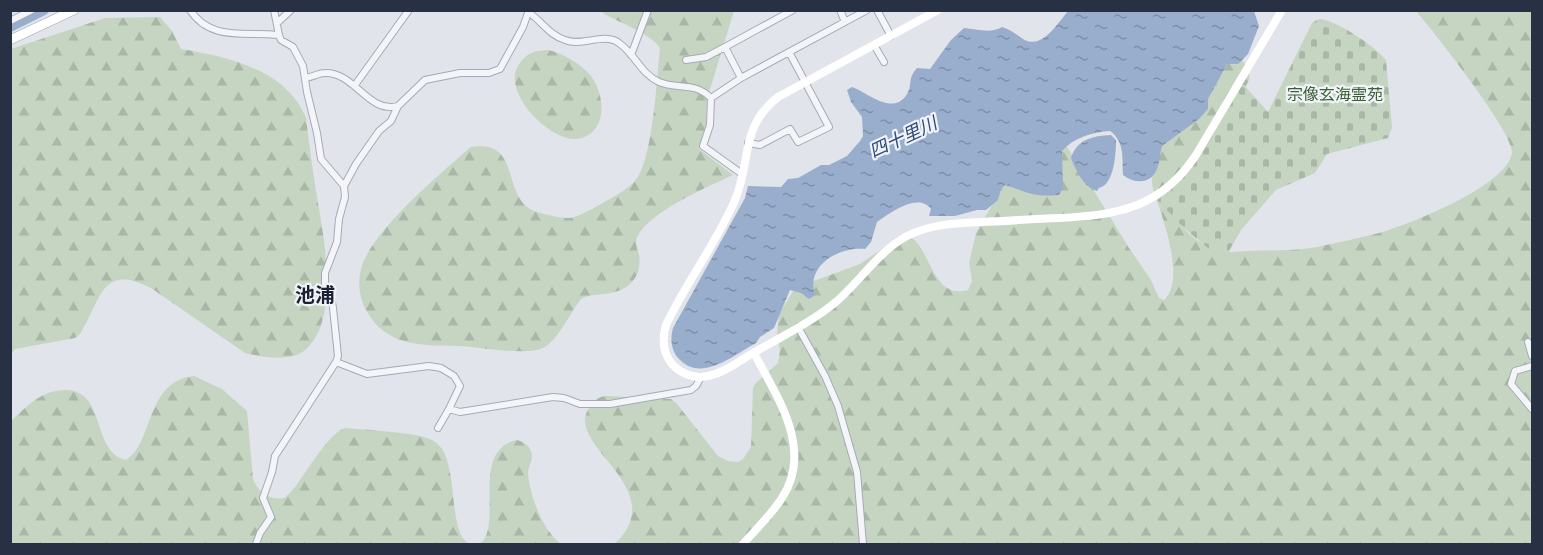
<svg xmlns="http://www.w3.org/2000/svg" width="1543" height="555" font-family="'DejaVu Sans','Noto Sans JP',sans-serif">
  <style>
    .forest { fill: url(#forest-firs) }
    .cemetery { fill: url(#cemetery-stones) }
    .water { fill: url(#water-ripples) }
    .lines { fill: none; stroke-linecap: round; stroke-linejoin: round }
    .river { stroke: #99aecd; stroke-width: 10 }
    .street-casing { stroke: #a6aab6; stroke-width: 8 }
    .primary-casing { stroke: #9fa7b7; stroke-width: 10 }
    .street { stroke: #f4f5f9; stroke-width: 6 }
    .secondary { stroke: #fff; stroke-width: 8 }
    .primary { stroke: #fff; stroke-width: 9 }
    .labels { text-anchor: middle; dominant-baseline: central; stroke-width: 4.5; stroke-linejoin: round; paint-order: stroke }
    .park-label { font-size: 16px; fill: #396134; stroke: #f1f3f8 }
    .water-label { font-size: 18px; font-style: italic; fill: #2f4b7b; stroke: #f1f3f8 }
    .quarter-label { font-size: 20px; font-weight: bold; fill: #1a2135; stroke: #f1f3f8 }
  </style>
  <defs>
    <pattern id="forest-firs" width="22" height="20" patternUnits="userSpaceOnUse" patternTransform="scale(1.5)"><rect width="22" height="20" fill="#c5d5c1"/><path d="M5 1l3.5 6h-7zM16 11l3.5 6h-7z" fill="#a9b7a7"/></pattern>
    <pattern id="cemetery-stones" width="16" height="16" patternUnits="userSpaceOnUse" patternTransform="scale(1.5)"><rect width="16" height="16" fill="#c5d5c1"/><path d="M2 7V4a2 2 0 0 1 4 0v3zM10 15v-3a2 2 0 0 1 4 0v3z" fill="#a9b7a7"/></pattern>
    <pattern id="water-ripples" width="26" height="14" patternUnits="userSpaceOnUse" patternTransform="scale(1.5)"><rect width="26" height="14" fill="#99aecd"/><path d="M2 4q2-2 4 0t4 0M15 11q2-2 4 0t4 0" fill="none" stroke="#7d8ea8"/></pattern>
  </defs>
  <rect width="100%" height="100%" fill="#e1e4eb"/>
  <!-- forest -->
  <path class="forest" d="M600,11H734L707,99L706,124L699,149L733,175C710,186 640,215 636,242C636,247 638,251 639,255C641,266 638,277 630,284C616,297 598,292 582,298C570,312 559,340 543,348C526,356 479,347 458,346C421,345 386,347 366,310C359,297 357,280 362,266C373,230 442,172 471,147C520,139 502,191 530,209C537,213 563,219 570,218C578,217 585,212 592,209C606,201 623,193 634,182C653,164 657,75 660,48C651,33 616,22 600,11Z
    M1416,11H1532V544H613C620,540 624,534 628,527C652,479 566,442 589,408C594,401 598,396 607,396L671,399L677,404L718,456L728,461L738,462L743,459L751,447L753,388L756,383L778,363L780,351L777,333L779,314L795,288L860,264L904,234C932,241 929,301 968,290L972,281L969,263L976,233L992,205L993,182L1066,145L1129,248L1151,280L1159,298L1164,300C1187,280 1161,213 1153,189C1151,181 1153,173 1152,166C1149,142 1139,117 1133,94L1239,58C1246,63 1250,71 1249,80L1178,220C1186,235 1204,247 1221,251C1229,253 1240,251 1248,251C1271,250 1295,251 1317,247C1337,243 1358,238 1379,233C1408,225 1507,186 1512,153C1515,134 1432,30 1416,11Z
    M160,17L172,31L181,49C228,57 286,69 306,118C309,142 312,167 316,191C323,233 342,320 304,351C289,362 262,357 245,353L151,288C101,263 102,298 80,334L75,338L15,349L11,354V49L105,18Z
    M548,50C563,53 581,64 591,76C606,96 608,135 576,139C550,141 502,93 518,66C526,53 533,51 548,50Z
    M194,376L222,389L247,411L253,479C258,492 270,501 284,498L291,492C304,477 328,433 345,428C365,430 416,432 432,440C462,454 445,530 469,544H11V421C28,405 42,390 66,390C107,391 91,452 126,460C154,443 145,381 194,376Z
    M517,440C523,442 528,444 531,451C534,458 528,466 528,474C530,496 543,531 561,544H480C504,525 469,450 517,440Z"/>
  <!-- cemetery -->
  <path class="cemetery" d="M1319,19C1335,19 1376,47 1386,60L1392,128L1388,138L1327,154L1315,173L1276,190L1241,230L1228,253H1214L1186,230L1157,200C1197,174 1218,125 1243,84L1268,112L1312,23Z"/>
  <!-- water -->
  <path class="water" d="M1069,10L1254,11L1259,26L1248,54L1238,64H1227L1208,99V109L1199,119L1162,146C1160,153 1160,159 1158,166C1153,184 1136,185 1123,175C1122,158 1125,142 1110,131C1093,132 1073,138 1062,151L1063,188L1059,195C1032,197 1030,193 1005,185L1001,189L998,200L986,210H977L955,216H929L931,209C918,192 890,213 877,222L871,242L865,249C840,246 805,265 815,295L809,299L801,293L790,290L774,328L760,337L756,343C734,355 701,383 679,359C671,350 670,339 673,328L745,198L748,186L781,187L788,179L798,178L821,165H829L847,156L860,141L863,136L862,117L851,102L847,90L852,87C867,92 893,117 907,94C913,84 907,79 917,68L930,69L951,40L964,28C976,29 991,34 1002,27C1011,30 1016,34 1023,39C1042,51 1058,22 1069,10Z
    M1111,135L1116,140C1116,154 1114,185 1099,188L1097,191C1083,187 1076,170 1071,158C1077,139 1093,136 1111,135Z"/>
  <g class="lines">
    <!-- river -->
    <path class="river" d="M10,27L44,10"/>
    <!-- street casing -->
    <g class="street-casing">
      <path id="street" d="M190,10C211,42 246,31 279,35
        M274,10L279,35L281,40L293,47L303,66L307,92L317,133L321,159L344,186
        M840,10L845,22
        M877,10L891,36
        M528,12C542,21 549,35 565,40C582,47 604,32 619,43C635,54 641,74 659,82C678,90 694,81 711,98
        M10,21L32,10
        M277,23L291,10
        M874,45L884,62
        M631,55L648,10
        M686,60L706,57L725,47
        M306,78C312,77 319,73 325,73C355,72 368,114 398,106
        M741,78L725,47L793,10
        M355,85L409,10
        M748,143L760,145L790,129L798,142L829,127L789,52
        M742,174L703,146L710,125L711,98L741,78L867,10
        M798,327L825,376L838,406L857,472L863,544
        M1528,342L1532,356
        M336,362L367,374L429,366L441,368L454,376L460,386L449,409L460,412L553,397L564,398L580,404H610L691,390L696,386L701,377
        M1532,366L1515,371L1511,384L1532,409
        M438,428L449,409
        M256,544L260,533L271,517L263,498L272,472L275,456L336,362L338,356L333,308L331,297L325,284V273L337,242L339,219L345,197L344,186L356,164L379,131L391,121L398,106L425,80L460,73H489L500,69L523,27L529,10"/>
    </g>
    <!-- primary casing -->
    <g class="primary-casing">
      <path id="primary" d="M10,40L74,10"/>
    </g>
    <!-- street -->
    <use href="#street" class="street"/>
    <!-- secondary -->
    <path class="secondary" d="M938,10L778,97C739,128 752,160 735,200C717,242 686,283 666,325C662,339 662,352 672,364C681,374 695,379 708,376C724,373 739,361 753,353C781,337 812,322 837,301C861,280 879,251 907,236C931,224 956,223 982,222C1007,221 1033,219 1059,218C1118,215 1161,208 1196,155L1282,10
      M743,544C756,529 771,515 782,498C814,449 777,397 754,353"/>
    <!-- primary -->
    <use href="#primary" class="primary"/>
  </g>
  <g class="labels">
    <!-- park labels -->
    <g class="park-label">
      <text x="1335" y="94">宗像玄海霊苑</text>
    </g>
    <!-- water labels -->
    <g class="water-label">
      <text transform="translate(903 137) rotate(-25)">四十里川</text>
    </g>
    <!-- quarter labels -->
    <g class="quarter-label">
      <text x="315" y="295">池浦</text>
    </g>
  </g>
  <!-- border -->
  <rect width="1543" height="555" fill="none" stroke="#283044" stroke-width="24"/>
</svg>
